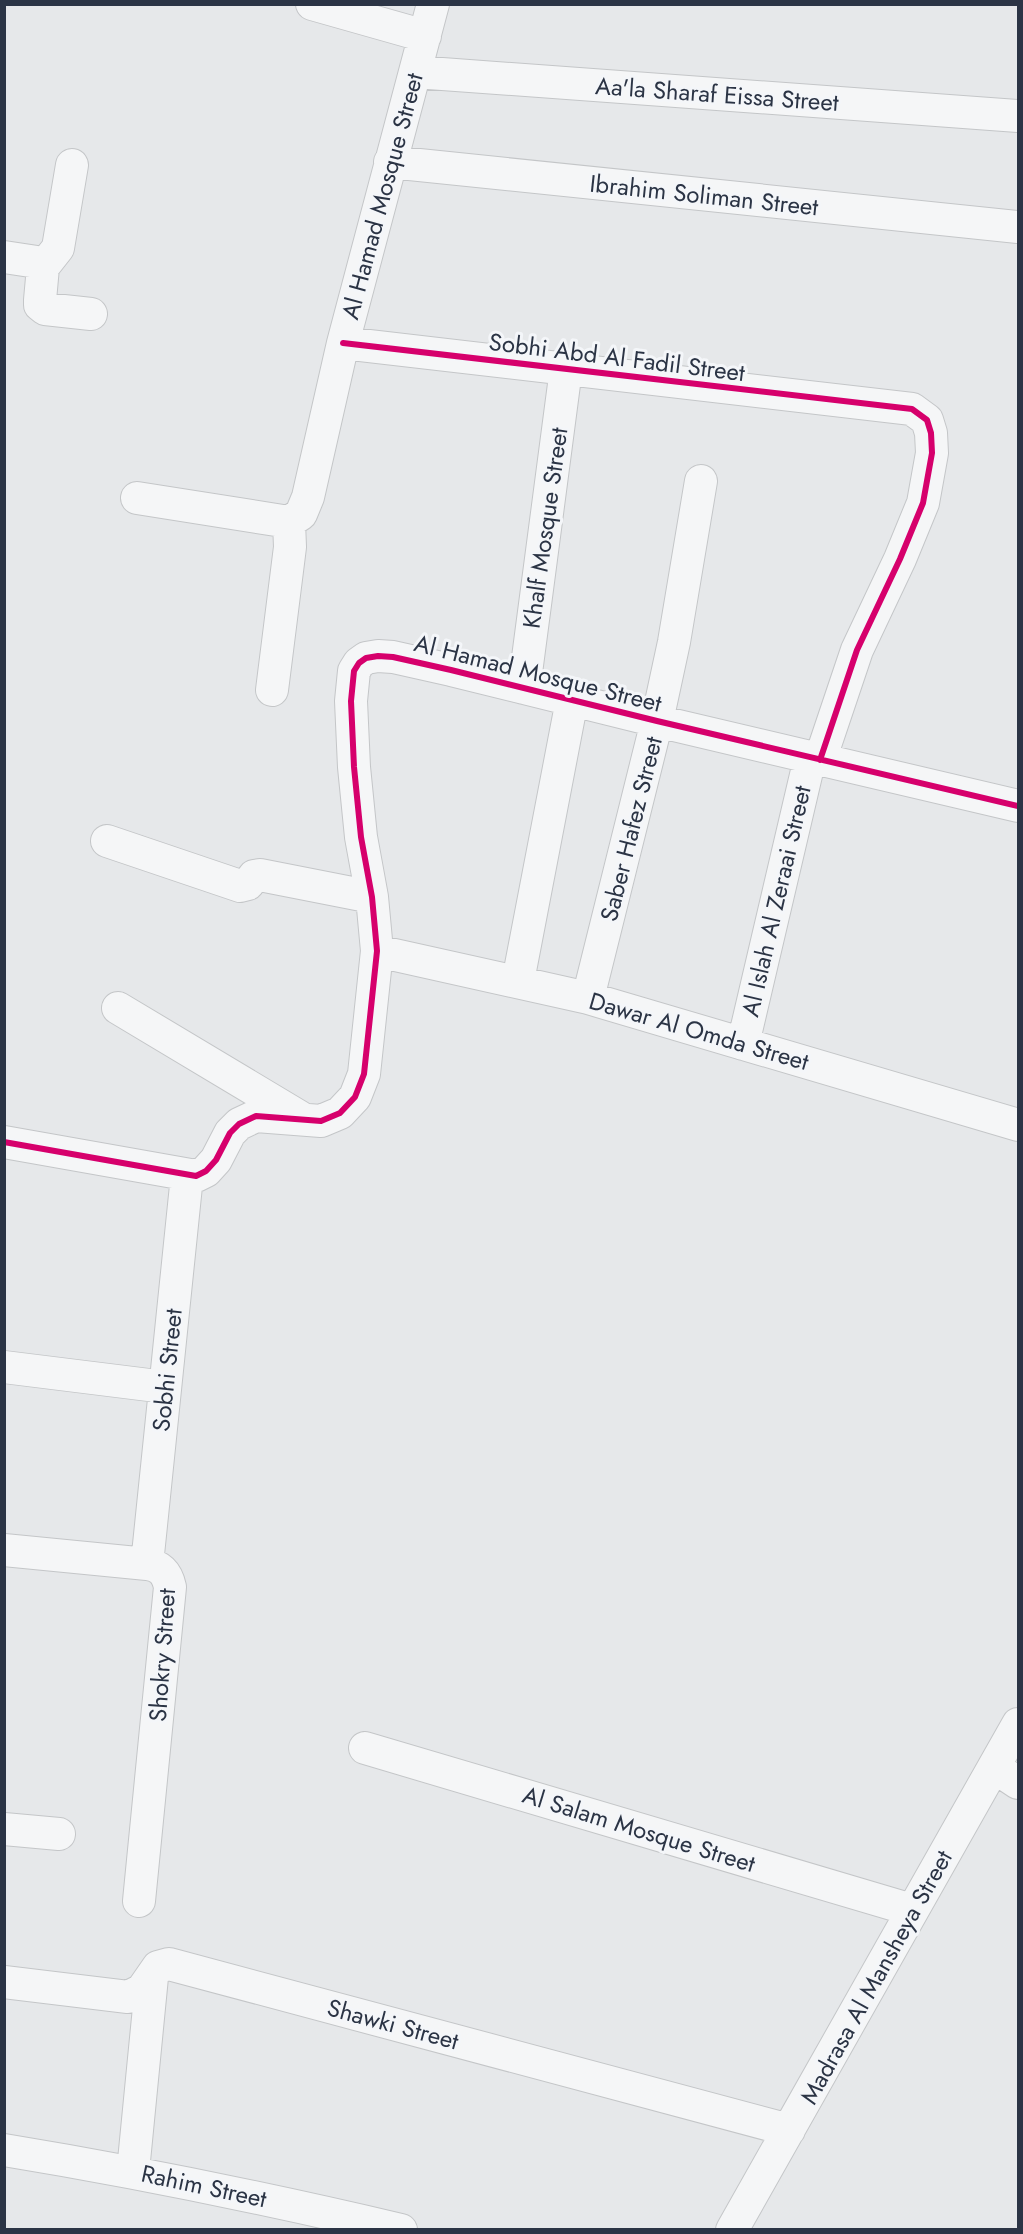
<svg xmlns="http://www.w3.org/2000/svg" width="1023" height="2234" font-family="Jost,sans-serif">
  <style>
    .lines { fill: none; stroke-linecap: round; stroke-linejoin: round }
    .street-casing { stroke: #c4c6c8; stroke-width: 34 }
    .street { stroke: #f5f6f7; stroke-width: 32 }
    .cycleway-casing { stroke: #f4f6f9; stroke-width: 10 }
    .cycleway { stroke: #d6006c; stroke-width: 6 }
    .labels { text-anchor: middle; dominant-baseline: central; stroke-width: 6; stroke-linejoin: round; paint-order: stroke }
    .street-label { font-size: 24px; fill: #2b3445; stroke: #f4f6f9 }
  </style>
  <rect width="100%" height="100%" fill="#e6e8ea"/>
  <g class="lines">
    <!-- street casing -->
    <g class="street-casing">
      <path id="street" d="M312,4L425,36
        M415,72L1018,116
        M390,162L1018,227
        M4,257L37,262L43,267L40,300V305L45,309L91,314
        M43,267L58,248L72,165
        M343,343L912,409L927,420L931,433L932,453L923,503L900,559L857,650L820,760
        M137,498L289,522
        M289,522L301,514L308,497L343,343L433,4
        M524,688L566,369
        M272,690L290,547L289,522
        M107,841L240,886L248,884L254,876L260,875L372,897
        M377,951L588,998L1018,1125
        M518,981L572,700
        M588,998L657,721L674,642L701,481
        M118,1008L300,1117
        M743,1044L810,758
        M4,1142L196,1176L206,1171L216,1160L230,1133L239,1124L256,1116L321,1121L340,1113L355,1097L364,1074L377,951L372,897L361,837L354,767L351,701L354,671L359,663L366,658L378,656L393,657L451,670L657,721L1018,806
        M4,1367L165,1387
        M4,1550L147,1564C161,1566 167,1573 170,1587L139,1901
        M147,1564L187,1176
        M365,1748L912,1910
        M994,1767L1018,1783
        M4,1829L59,1834
        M4,1982L128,1997L142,1990L158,1967L169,1964L789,2130
        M4,2150C138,2172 269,2199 401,2230
        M133,2171L152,1977
        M732,2230L1018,1724"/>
    </g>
    <!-- street -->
    <use href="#street" class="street"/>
    <!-- cycleway casing -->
    <g class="cycleway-casing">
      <path id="cycleway" d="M343,343L912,409L927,420L931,433L932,453L923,503L900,559L857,650L820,760
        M4,1142L196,1176L206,1171L216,1160L230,1133L239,1124L256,1116L321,1121L340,1113L355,1097L364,1074L377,951L372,897L361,837L354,767L351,701L354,671L359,663L366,658L378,656L393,657L451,670L657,721L1018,806"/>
    </g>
    <!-- cycleway -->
    <use href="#cycleway" class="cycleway"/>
  </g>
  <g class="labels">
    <!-- street labels -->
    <g class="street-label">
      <text transform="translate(717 94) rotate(4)">Aa'la Sharaf Eissa Street</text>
      <text transform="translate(704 195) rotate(6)">Ibrahim Soliman Street</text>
      <text transform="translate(382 196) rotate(-75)">Al Hamad Mosque Street</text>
      <text transform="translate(617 357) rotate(7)">Sobhi Abd Al Fadil Street</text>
      <text transform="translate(545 528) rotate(-82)">Khalf Mosque Street</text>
      <text transform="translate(538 673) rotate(14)">Al Hamad Mosque Street</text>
      <text transform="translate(631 829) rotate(-76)">Saber Hafez Street</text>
      <text transform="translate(776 901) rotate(-77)">Al Islah Al Zeraai Street</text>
      <text transform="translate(699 1031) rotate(16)">Dawar Al Omda Street</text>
      <text transform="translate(167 1370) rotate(-84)">Sobhi Street</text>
      <text transform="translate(162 1655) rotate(-86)">Shokry Street</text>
      <text transform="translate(639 1829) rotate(17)">Al Salam Mosque Street</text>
      <text transform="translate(876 1977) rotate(-61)">Madrasa Al Mansheya Street</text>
      <text transform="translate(393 2024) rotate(15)">Shawki Street</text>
      <text transform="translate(204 2186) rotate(12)">Rahim Street</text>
    </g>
  </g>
  <!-- border -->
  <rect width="1023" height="2234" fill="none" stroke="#2b3445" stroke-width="12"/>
</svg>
